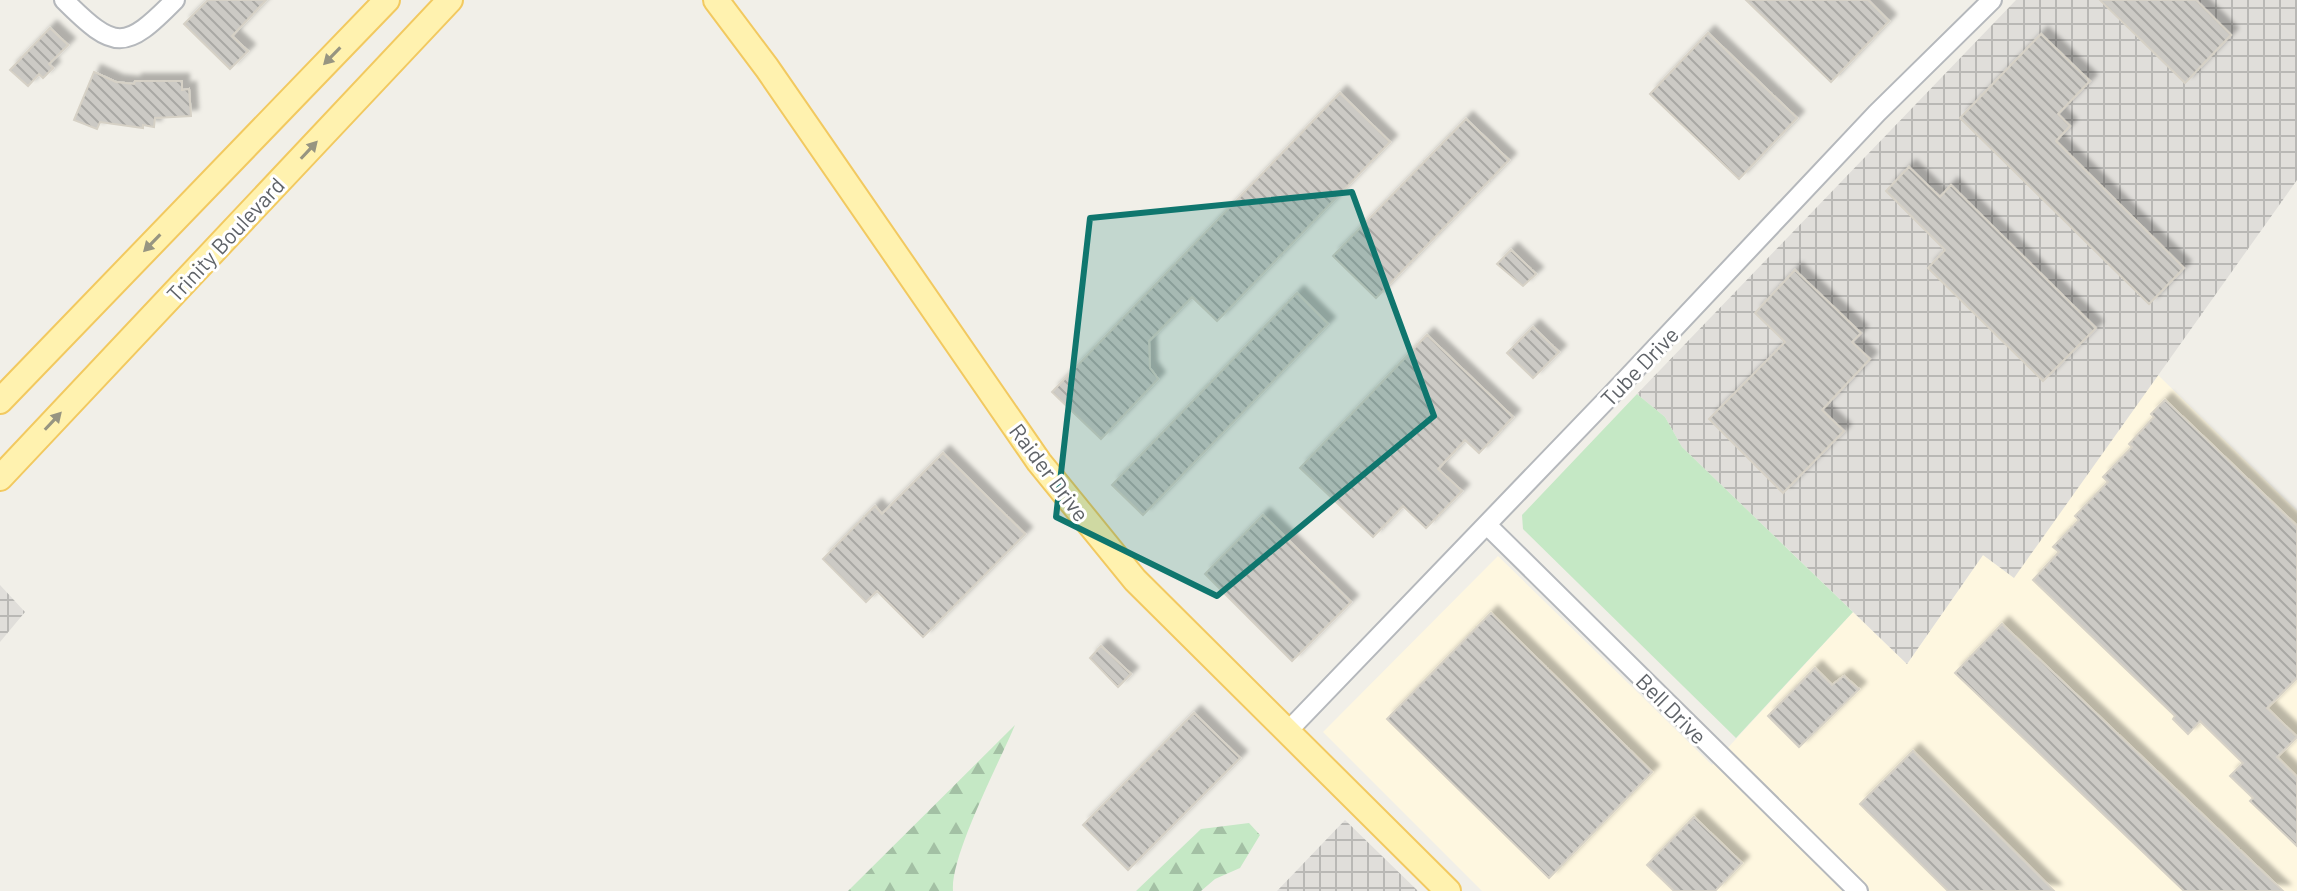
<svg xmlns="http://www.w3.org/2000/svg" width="2297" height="891" font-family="Barlow,sans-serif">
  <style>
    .commercial { fill: #fef7e0 }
    .industrial { fill: url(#industrial-grid) }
    .grass { fill: #c5e8c5 }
    .forest { fill: url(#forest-firs) }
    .building { fill: url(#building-back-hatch); stroke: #d6d1c6; stroke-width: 2; filter: url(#shadow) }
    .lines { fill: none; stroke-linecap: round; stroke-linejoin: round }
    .minor-casing { stroke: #b5b8bc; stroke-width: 22 }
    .major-casing { stroke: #f2c960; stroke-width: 28 }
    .minor { stroke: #fff; stroke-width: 18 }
    .major { stroke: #fff2af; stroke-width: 24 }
    .oneway { fill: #979581 }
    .marked { fill: #0f766e; fill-opacity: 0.2; stroke: #0f766e; stroke-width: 6; stroke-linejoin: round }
    .labels { text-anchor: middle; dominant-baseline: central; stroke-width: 6; stroke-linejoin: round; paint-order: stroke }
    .street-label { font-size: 22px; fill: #5f6368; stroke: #fff }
  </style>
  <defs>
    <pattern id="industrial-grid" width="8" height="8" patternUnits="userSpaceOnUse" patternTransform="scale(2)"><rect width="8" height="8" fill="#e0deda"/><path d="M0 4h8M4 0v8" fill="none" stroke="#b9b8b5"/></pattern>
    <pattern id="forest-firs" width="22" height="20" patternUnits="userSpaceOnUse" patternTransform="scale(2)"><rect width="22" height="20" fill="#c5e8c5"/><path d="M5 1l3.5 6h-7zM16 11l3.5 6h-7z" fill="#a3c0a4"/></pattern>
    <pattern id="building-back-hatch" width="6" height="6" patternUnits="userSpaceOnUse" patternTransform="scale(2)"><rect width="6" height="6" fill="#cccac5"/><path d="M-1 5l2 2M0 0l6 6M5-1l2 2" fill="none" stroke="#a9a8a4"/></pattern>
    <filter id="shadow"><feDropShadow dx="7" dy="-7" stdDeviation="2" flood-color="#0004"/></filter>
  </defs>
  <rect width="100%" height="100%" fill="#f1efe8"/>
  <!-- commercial -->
  <path class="commercial" d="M2158,375L2297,511V891H1482L1323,732L1498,556L1712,765L1853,612L1907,664L1983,555L2014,577Z"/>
  <!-- industrial -->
  <path class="industrial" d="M2016,0H2297V180L2014,578L1983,555L1907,664L1682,447L1665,417L1637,394Z
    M0,585L25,612L0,642Z
    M1345,820L1418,891H1277Z"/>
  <!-- grass -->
  <path class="grass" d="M1637,394L1665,417L1682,447L1853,612L1736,738L1523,529L1522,515Z"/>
  <!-- forest -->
  <path class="forest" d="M1015,725C1000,761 950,856 953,891H848Z
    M1249,823L1260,835L1240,868L1215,879L1201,891H1136L1201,829Z"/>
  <!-- building -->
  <path class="building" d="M208,0H266L232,36L248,51L230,69L184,24Z
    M1746,0H1868L1889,21L1831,82Z
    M2100,0H2196L2231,35L2185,83Z
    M50,28L68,45L49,64L53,68L43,78L39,74L28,86L10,70Z
    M1708,33L1797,118L1739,179L1650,94Z
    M2041,34L2090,81L2058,114L2070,126L2056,141L2184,268L2149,304L1960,118Z
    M94,72L116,82L134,84L135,81H182V90L189,89L191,116L155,118L154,127L143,125V128L100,122L97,129L74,120Z
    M1340,93L1390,142L1217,321L1192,297L1149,341L1150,368L1158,379L1101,439L1052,392Z
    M1466,119L1509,160L1376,298L1333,256Z
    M1909,167L1940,197L1951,185L2096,328L2043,381L1928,268L1945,250L1886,191Z
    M1511,250L1536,274L1523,286L1497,264Z
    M1795,270L1861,333L1852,342L1870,359L1822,410L1844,431L1783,493L1709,419L1785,342L1755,313Z
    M1297,293L1328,324L1143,515L1112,485Z
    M1533,327L1559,352L1533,378L1507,353Z
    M1427,335L1513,417L1479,453L1465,440L1438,469L1462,491L1426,528L1403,506L1373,537L1300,468Z
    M2165,400L2297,526V678L2267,708L2297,737L2277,757L2297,777V846L2250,801L2253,798L2230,776L2243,763L2200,721L2188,734L2173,719L2175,716L2033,580L2059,552L2053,547L2079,520L2075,516L2108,482L2103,477L2132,447L2129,444L2154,417L2151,414Z
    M943,453L1025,534L923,637L877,591L866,602L823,559L875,506L882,514Z
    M1263,515L1351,602L1292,661L1205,574Z
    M1491,613L1652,772L1549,878L1387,719Z
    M2002,624L2283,891H2184L1955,673Z
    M1101,646L1131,674L1118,687L1090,658Z
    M1815,668L1832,685L1844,676L1859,689L1799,747L1768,716Z
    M1194,713L1240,758L1128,870L1083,825Z
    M1913,751L2023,860L2054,891H1948L1860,804Z
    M1694,817L1742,863L1715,891H1674L1647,865Z"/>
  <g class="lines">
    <!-- minor casing -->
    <g class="minor-casing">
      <path id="minor" d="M64,0C115,51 125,51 175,0
        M1487,525L1858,891
        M1287,732L1613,393L1877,113L1992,0"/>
    </g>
    <!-- major casing -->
    <g class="major-casing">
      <path id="major" d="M716,0L767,68L1039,462L1135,580L1448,891
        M0,401L387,0
        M0,478L450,0"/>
    </g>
    <!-- minor -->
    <use href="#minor" class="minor"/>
    <!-- major -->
    <use href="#major" class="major"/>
  </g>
  <!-- one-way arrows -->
  <defs><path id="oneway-solid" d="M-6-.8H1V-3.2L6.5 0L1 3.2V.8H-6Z" transform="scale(2)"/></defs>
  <g class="oneway">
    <use href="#oneway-solid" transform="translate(332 56) rotate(134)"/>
    <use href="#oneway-solid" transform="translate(309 150) rotate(-47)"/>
    <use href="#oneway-solid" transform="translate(152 243) rotate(134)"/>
    <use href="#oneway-solid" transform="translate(53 421) rotate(-47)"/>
  </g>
  <!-- marked area -->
  <path class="marked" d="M1352,192L1434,416L1217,596L1056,517L1090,218Z"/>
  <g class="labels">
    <!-- street labels -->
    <g class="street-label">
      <text transform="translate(225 239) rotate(-47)">Trinity Boulevard</text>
      <text transform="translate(1639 366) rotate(-46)">Tube Drive</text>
      <text transform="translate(1050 472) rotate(53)">Raider Drive</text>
      <text transform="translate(1672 708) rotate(45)">Bell Drive</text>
    </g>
  </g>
</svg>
